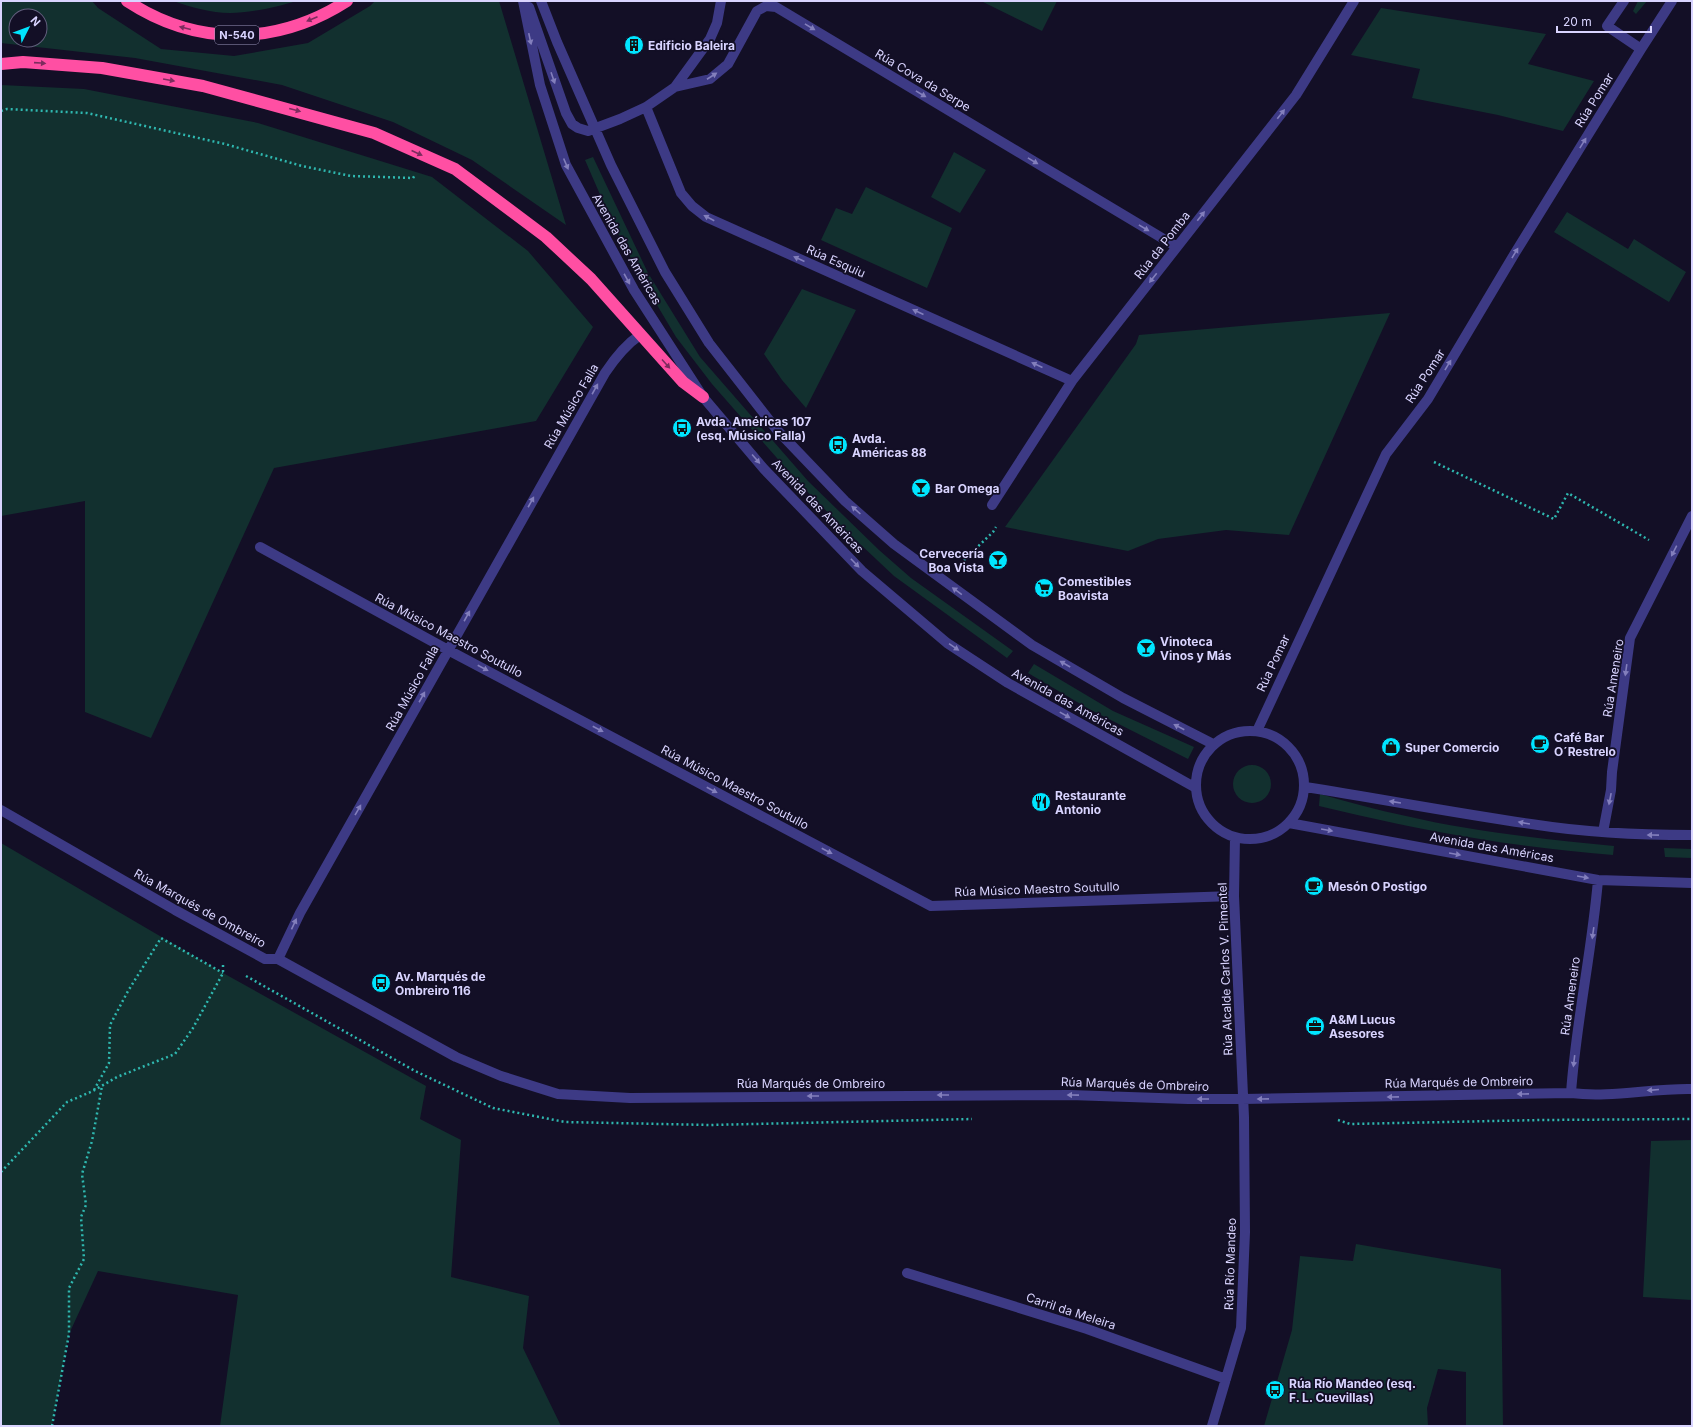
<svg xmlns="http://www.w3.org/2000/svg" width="1693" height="1427" font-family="Inter,sans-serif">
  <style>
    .green { fill: #12302f; fill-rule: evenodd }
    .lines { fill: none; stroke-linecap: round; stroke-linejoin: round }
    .path { stroke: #2fb8b0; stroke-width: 2.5; stroke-dasharray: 2 3; stroke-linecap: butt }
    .minor { stroke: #3d3a85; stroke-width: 10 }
    .highway { stroke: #ff4fa3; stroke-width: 12 }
    .oneway { fill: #7d2c5e }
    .oneway2 { fill: #837fbc }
    .labels { text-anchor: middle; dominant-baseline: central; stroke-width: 3.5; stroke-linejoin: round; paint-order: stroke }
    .shield { fill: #130f26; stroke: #9e99be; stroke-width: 1 }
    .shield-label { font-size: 11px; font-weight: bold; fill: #d9d4ff }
    .poi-label { font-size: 12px; font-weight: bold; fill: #d9d4ff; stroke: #130f26; text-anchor: start }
    .street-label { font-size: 12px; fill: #d9d4ff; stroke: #130f26 }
  </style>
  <rect width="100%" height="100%" fill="#130f26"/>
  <!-- green -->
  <path class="green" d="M1,1H92L98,8L161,49L234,56L308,43L370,6L375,1H499L566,225L472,160L393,122L282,85L135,58L1,43ZM16,16H40V40H16Z
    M173,1H296C278,7 249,13 230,13C211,13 191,7 173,1Z
    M981,1H1057L1042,31Z
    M1638,1H1647L1636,14L1633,11Z
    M1381,8L1546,34L1528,64L1594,81L1563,131L1498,115L1412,98L1420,69L1351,55Z
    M1,85L84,89L258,123L432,177L528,251L593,327L536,421L274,468L151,738L85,712V501L1,516Z
    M954,152L986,170L960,213L931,197Z
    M593,157L648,273L700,357L808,481L879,550L911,578L1013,651L1007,658L894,576L843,528L798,482L712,384L676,337L644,283L612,222L585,160Z
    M866,187L952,228L927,288L821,240L836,208L852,214Z
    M1567,212L1628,249L1634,239L1686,272L1669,302L1554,232Z
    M802,289L856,310L806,408L782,380L764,354Z
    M1390,313L1289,535L1226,530L1158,539L1128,551L1005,527L1136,344L1139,335Z
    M1034,664L1113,711L1194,747L1188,759L1089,709L1028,673Z
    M1233 784a19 19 0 1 1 38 0a19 19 0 1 1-38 0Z
    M1320,794C1348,802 1377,810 1406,816C1474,832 1544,839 1614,846L1613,855C1566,851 1520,846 1474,838C1422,830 1370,818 1319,806Z
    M1,843L223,973L426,1086L420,1119L461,1140L451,1277L529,1296L523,1348L561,1426H220L238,1295L98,1271L69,1334L52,1426H1Z
    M1664,848L1692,849V858L1665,857Z
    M1692,1140V1300L1643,1297L1651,1141Z
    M1356,1244L1501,1269L1503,1426H1466V1372L1438,1369L1427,1408L1428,1426H1264L1292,1330L1300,1256L1353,1261Z"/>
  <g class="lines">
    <!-- path -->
    <path class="path" d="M1,111L7,109L87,113L225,144L302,166L351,176L413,178L415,175
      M1434,462L1554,519L1568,493L1649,540
      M964,560L993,532L996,527
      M246,976L415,1071L493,1108L565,1122L710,1125L972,1119
      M94,1090L109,1063L110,1025L128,991L161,938L223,973
      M1338,1120L1350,1124L1541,1120L1692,1119
      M1,1172L67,1102L93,1091L117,1077L175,1054L193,1028L223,973V963
      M52,1426L69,1334V1288L84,1259L81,1217L86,1205L82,1174L92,1141L102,1086"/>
    <!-- minor -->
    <path class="minor" d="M523,1L540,85L566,165L634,290L703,397L764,469L862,571L947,643L1008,683L1196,788
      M541,1L557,42L611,165L665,272L709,343L777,430L845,501L894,544L1032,645L1123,698L1213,744
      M1624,1L1607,26L1641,49
      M529,7L566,113L572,124L578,128L588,131L620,119L646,107L675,87L710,39L717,23L721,1
      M675,87L710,79L728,64L757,11L766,6L776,7L1177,247
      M646,107L681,193L692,206L706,217L1072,381
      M992,505L1072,381L1296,95L1354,1
      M260,547L448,650L931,906L1234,896
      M1196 785a54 54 0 1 1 108 0a54 54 0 1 1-108 0Z
      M1257,731L1386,454L1428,399L1515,253L1641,49L1672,1
      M1305,787C1382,799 1460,814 1538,825C1589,833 1641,835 1692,835
      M1,810L175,910L265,959H278L456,1057L501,1076L558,1094L630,1098L1070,1095L1188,1099H1242L1571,1093C1611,1098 1652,1088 1692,1089
      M1289,823L1598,880L1692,883
      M1603,832L1611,790L1612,772L1630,638L1692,516
      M278,959L300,913L605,373C615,358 625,345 640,335
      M1571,1093C1576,1022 1592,951 1598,880
      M907,1273L1087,1329L1226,1379
      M1212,1426L1241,1328L1245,1232L1244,1117L1234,896L1235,837"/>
    <!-- highway -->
    <path class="highway" d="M127,1C197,47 277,46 347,1
      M1,64L23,62L102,68L203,86L374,133L455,169L546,237L591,279L683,382L703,397"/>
  </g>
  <!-- one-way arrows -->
  <defs><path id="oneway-solid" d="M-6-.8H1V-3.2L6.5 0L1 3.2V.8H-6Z"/></defs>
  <g class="oneway">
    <use href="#oneway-solid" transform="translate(312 19) rotate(157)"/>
    <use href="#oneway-solid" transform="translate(185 28) rotate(-166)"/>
    <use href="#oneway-solid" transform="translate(40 63) rotate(4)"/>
    <use href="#oneway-solid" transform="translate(169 80) rotate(10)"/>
    <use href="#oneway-solid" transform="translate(295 110) rotate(15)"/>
    <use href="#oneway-solid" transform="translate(417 153) rotate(25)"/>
    <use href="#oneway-solid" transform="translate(666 364) rotate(48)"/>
  </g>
  <g class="oneway2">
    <use href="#oneway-solid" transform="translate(810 27) rotate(31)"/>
    <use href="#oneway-solid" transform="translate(530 39) rotate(78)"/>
    <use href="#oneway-solid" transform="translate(712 76) rotate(-33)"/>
    <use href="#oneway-solid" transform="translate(553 78) rotate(71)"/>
    <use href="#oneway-solid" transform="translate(921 94) rotate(31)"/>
    <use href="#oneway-solid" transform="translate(1281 114) rotate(-52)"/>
    <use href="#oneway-solid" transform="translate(1583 143) rotate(-58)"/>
    <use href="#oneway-solid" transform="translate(1033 161) rotate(31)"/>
    <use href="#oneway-solid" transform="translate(566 164) rotate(67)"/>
    <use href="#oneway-solid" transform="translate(1201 216) rotate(-52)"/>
    <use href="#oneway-solid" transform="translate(709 218) rotate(-152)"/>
    <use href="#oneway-solid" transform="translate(1144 228) rotate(31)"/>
    <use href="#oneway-solid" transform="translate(1515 253) rotate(-59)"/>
    <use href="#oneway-solid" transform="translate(799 259) rotate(-156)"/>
    <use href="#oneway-solid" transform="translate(1153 278) rotate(128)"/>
    <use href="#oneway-solid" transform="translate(627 279) rotate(61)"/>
    <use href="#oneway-solid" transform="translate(918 312) rotate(-156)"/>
    <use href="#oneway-solid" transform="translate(1037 365) rotate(-156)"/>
    <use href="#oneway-solid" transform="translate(1448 365) rotate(-59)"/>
    <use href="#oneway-solid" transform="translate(595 389) rotate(-61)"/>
    <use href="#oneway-solid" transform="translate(756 459) rotate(49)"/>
    <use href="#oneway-solid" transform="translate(531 502) rotate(-61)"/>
    <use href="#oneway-solid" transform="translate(856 510) rotate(-138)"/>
    <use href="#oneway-solid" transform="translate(1674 551) rotate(117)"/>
    <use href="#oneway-solid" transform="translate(855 563) rotate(46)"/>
    <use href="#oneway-solid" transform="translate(957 591) rotate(-144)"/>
    <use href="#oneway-solid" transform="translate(467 616) rotate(-61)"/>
    <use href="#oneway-solid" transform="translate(954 647) rotate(34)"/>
    <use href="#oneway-solid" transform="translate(1065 664) rotate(-150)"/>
    <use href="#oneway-solid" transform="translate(483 668) rotate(28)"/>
    <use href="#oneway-solid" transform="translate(1626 670) rotate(98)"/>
    <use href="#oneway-solid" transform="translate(422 697) rotate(-61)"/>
    <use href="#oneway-solid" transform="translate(1065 715) rotate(29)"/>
    <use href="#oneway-solid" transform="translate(1179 727) rotate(-153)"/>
    <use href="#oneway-solid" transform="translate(598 729) rotate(28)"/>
    <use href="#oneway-solid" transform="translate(712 790) rotate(28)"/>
    <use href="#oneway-solid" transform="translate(1610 799) rotate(101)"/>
    <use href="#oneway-solid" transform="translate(1395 802) rotate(-171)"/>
    <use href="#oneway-solid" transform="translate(358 810) rotate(-60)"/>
    <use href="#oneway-solid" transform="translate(1524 823) rotate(-170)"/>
    <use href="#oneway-solid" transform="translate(1327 830) rotate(10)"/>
    <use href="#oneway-solid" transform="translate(1653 835) rotate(-179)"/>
    <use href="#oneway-solid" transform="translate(827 851) rotate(28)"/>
    <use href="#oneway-solid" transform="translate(1455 854) rotate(10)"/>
    <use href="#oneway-solid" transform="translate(1583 877) rotate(10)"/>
    <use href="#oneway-solid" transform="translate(294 924) rotate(-65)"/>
    <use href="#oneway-solid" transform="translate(1593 933) rotate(98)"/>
    <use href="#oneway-solid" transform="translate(1574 1061) rotate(97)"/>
    <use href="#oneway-solid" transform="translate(1653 1090) rotate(175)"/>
    <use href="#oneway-solid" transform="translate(1523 1094) rotate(179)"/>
    <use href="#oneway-solid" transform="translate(943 1095) rotate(180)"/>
    <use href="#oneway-solid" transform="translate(1073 1095) rotate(-179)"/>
    <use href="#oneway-solid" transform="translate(813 1096) rotate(180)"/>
    <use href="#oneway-solid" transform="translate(1393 1097) rotate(179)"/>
    <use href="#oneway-solid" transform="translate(1203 1099) rotate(180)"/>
    <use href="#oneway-solid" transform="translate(1263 1099) rotate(179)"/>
  </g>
  <!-- icons -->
  <defs>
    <g id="building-disc" transform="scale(1)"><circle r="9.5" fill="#00e5ff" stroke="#130f26"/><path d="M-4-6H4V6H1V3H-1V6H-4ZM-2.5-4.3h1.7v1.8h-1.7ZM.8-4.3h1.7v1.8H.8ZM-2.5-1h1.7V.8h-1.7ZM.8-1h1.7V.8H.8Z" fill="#111"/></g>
    <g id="bus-disc" transform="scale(1)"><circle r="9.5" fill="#00e5ff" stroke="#130f26"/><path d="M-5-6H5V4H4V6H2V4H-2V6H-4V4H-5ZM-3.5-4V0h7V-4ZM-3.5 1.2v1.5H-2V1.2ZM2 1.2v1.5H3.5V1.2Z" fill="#111"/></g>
    <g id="bar-disc" transform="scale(1)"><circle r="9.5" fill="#00e5ff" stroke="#130f26"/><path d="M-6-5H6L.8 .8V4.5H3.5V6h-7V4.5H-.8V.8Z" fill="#111"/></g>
    <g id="supermarket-disc" transform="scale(1)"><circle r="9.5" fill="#00e5ff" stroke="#130f26"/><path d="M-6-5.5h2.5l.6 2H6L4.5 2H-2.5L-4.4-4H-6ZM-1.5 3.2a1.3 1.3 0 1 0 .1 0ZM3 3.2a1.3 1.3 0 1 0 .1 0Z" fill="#111"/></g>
    <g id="cafe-disc" transform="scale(1)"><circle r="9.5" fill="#00e5ff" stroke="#130f26"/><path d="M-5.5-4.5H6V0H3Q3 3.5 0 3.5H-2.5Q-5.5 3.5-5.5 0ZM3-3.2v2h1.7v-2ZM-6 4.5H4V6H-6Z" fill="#111"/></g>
    <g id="shop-disc" transform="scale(1)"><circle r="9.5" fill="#00e5ff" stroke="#130f26"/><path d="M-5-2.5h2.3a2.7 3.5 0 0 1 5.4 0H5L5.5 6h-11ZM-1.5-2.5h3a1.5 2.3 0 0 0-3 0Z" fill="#111"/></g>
    <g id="restaurant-disc" transform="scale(1)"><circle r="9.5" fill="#00e5ff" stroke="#130f26"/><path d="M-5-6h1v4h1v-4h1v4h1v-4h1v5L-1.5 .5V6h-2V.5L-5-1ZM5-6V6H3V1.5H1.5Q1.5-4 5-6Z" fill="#111"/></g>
    <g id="office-disc" transform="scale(1)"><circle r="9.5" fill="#00e5ff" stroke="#130f26"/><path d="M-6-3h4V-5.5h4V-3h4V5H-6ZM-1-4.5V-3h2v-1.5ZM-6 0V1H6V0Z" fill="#111"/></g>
  </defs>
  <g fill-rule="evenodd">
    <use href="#building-disc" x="634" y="45"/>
    <use href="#bus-disc" x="682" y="428"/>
    <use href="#bus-disc" x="838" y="445"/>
    <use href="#bar-disc" x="921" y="488"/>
    <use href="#bar-disc" x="998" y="560"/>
    <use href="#supermarket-disc" x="1044" y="588"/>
    <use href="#bar-disc" x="1146" y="648"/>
    <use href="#cafe-disc" x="1540" y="744"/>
    <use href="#shop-disc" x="1391" y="747"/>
    <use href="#restaurant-disc" x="1041" y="802"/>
    <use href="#cafe-disc" x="1314" y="886"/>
    <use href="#bus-disc" x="381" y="983"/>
    <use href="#office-disc" x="1315" y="1026"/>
    <use href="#bus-disc" x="1275" y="1390"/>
  </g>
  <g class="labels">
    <!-- shield labels -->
    <rect class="shield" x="215" y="26" width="44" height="18" rx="3"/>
    <g class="shield-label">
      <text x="237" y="35">N-540</text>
    </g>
    <!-- poi labels -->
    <g class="poi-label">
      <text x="648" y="45">Edificio Baleira</text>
      <text x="696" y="421">Avda. Américas 107<tspan x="696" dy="14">(esq. Músico Falla)</tspan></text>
      <text x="852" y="438">Avda.<tspan x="852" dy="14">Américas 88</tspan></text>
      <text x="935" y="488">Bar Omega</text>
      <text x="984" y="553" text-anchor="end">Cervecería<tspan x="984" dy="14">Boa Vista</tspan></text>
      <text x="1058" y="581">Comestibles<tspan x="1058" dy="14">Boavista</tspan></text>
      <text x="1160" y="641">Vinoteca<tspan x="1160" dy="14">Vinos y Más</tspan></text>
      <text x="1554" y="737">Café Bar<tspan x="1554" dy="14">O´Restrelo</tspan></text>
      <text x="1405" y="747">Super Comercio</text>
      <text x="1055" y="795">Restaurante<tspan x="1055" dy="14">Antonio</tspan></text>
      <text x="1328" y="886">Mesón O Postigo</text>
      <text x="395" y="976">Av. Marqués de<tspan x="395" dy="14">Ombreiro 116</tspan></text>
      <text x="1329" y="1019">A&amp;M Lucus<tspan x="1329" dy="14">Asesores</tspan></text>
      <text x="1289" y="1383">Rúa Río Mandeo (esq.<tspan x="1289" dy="14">F. L. Cuevillas)</tspan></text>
    </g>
    <!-- street labels -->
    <g class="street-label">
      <text transform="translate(923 80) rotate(31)">Rúa Cova da Serpe</text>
      <text transform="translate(1594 100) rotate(-58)">Rúa Pomar</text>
      <text transform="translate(1162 245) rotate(-52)">Rúa da Pomba</text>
      <text transform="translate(627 249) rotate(60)">Avenida das Américas</text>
      <text transform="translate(836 261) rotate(24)">Rúa Esquiu</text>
      <text transform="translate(1425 376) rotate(-57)">Rúa Pomar</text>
      <text transform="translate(571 406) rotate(-60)">Rúa Músico Falla</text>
      <text transform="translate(818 506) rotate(46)">Avenida das Américas</text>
      <text transform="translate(449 635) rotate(28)">Rúa Músico Maestro Soutullo</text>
      <text transform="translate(1273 663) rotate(-65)">Rúa Pomar</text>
      <text transform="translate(1613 678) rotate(-81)">Rúa Ameneiro</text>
      <text transform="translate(412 688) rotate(-61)">Rúa Músico Falla</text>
      <text transform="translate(1068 702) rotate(29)">Avenida das Américas</text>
      <text transform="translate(735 787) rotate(28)">Rúa Músico Maestro Soutullo</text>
      <text transform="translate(1492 847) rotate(10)">Avenida das Américas</text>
      <text transform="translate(1037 889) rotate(-2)">Rúa Músico Maestro Soutullo</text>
      <text transform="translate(200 908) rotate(29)">Rúa Marqués de Ombreiro</text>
      <text transform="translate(1225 969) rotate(-92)">Rúa Alcalde Carlos V. Pimentel</text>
      <text transform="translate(1570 996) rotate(-82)">Rúa Ameneiro</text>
      <text transform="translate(1459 1082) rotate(-1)">Rúa Marqués de Ombreiro</text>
      <text x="811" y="1083">Rúa Marqués de Ombreiro</text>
      <text transform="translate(1135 1084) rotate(2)">Rúa Marqués de Ombreiro</text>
      <text transform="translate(1230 1264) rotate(-88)">Rúa Río Mandeo</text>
      <text transform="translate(1071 1311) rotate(18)">Carril da Meleira</text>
    </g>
  </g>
  <!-- border -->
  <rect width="1693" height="1427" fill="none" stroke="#d9d4ff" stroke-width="4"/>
  <!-- north arrow -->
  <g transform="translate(28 28) rotate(48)"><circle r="19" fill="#130f26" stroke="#625e7d"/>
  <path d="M0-3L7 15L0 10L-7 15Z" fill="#00e5ff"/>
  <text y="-6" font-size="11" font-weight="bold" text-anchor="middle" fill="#d9d4ff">N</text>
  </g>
  <!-- scale -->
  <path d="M1557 26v6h94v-6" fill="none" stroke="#d9d4ff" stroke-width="2"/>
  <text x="1563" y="26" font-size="12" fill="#d9d4ff" stroke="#130f26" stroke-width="3" paint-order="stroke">20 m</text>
</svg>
